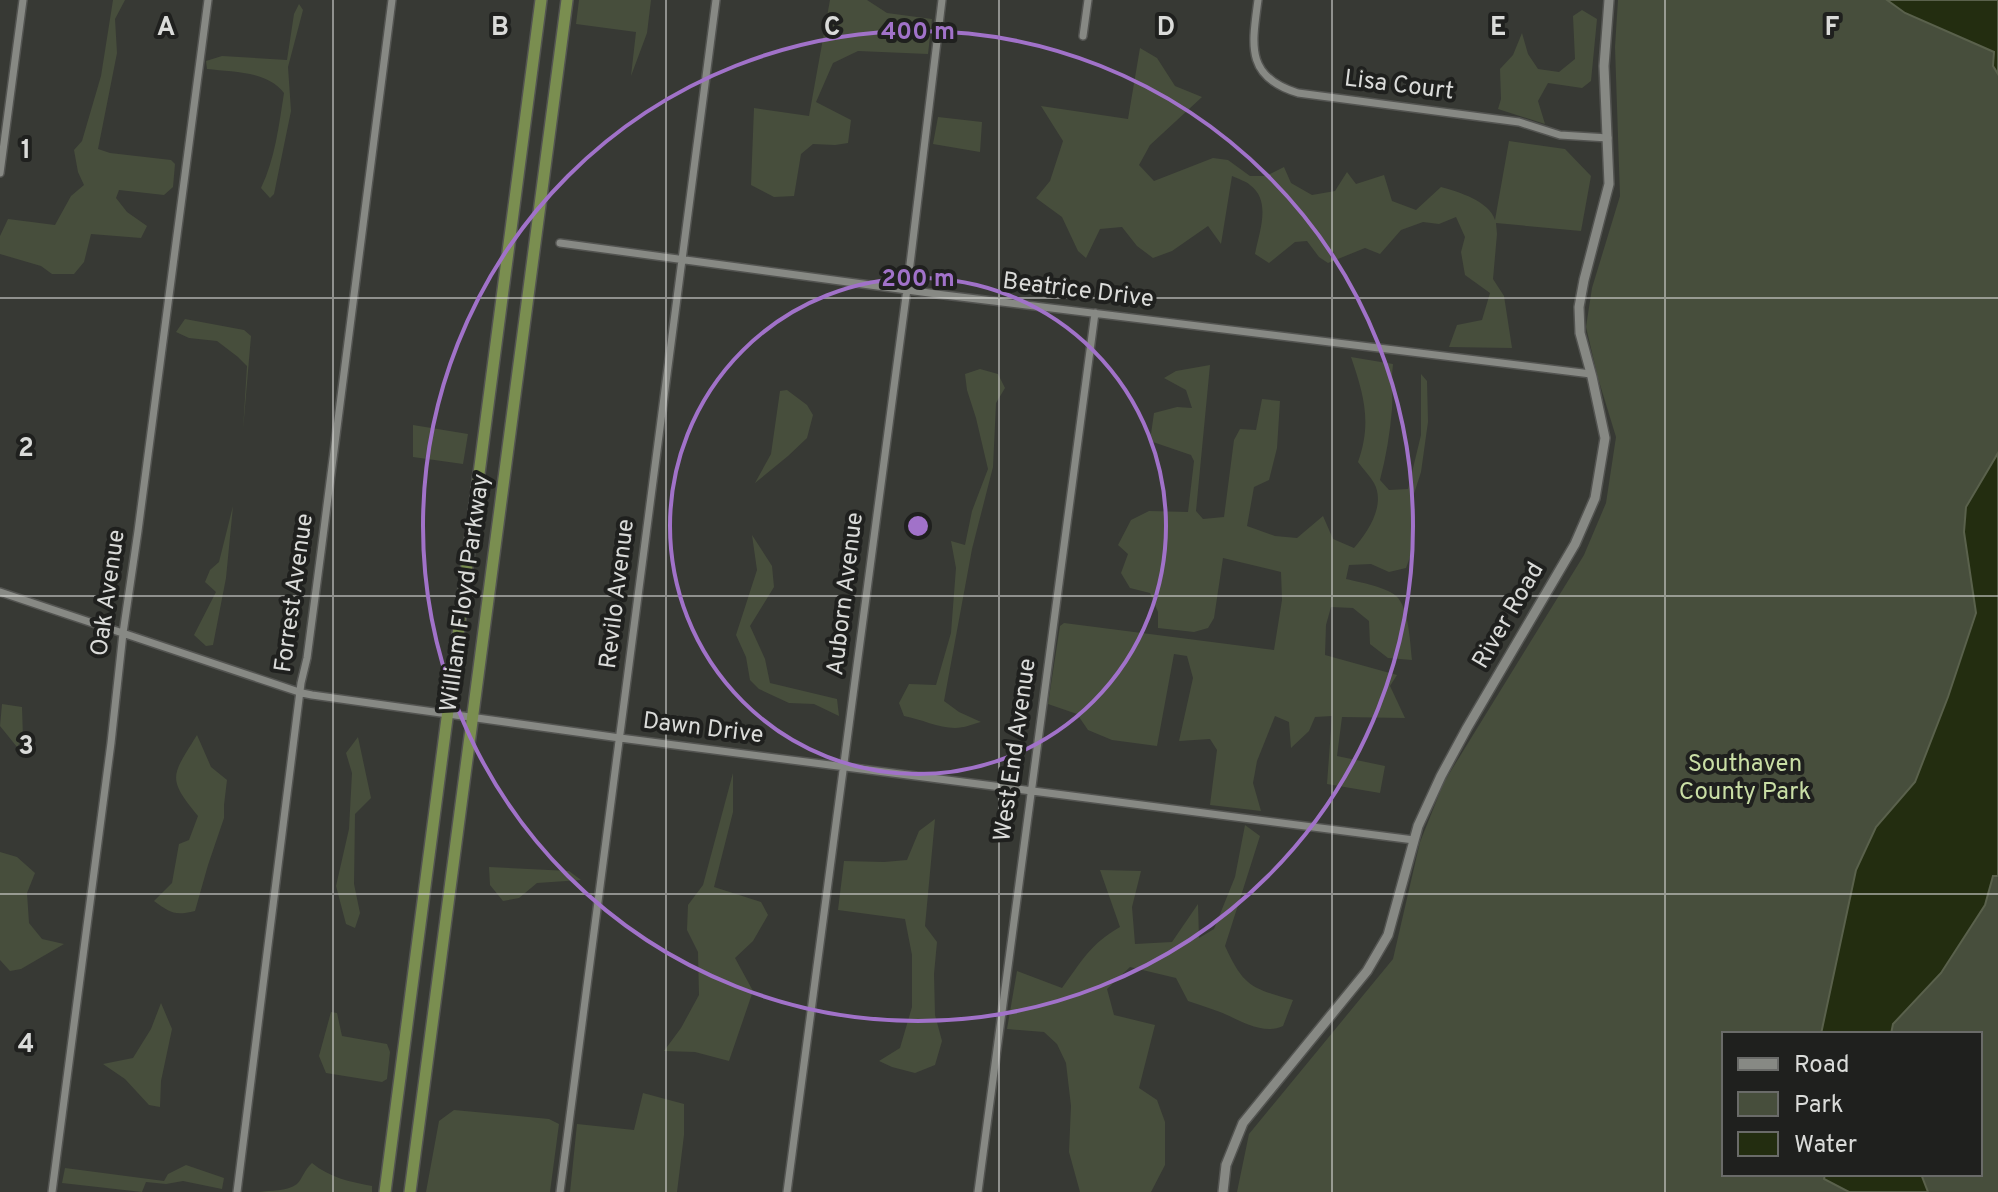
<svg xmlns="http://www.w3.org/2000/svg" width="1998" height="1192" font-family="Overpass,sans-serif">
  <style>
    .green { fill: #474e3c; fill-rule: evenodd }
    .water { fill: #232d10; stroke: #5a614c; stroke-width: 2 }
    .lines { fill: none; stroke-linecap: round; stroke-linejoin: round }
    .minor-casing { stroke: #535451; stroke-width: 10 }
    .tertiary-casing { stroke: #535451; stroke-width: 12 }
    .trunk-casing { stroke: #535451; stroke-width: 14 }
    .minor { stroke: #878984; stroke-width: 7 }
    .tertiary { stroke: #878984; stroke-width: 9 }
    .trunk { stroke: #7a8e50; stroke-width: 11 }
    .grid { fill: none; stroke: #dadbd9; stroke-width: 2; stroke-opacity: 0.55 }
    .ring { fill: none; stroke: #a172c9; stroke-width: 4 }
    .labels { text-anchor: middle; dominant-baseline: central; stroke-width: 8; stroke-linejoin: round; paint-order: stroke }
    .street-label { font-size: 24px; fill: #dadbd9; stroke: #1f201e }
    .park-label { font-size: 24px; fill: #c9dea5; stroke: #1f201e }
    .grid-label { font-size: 26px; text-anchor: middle; font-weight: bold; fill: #dadbd9; stroke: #1f201e; stroke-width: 8; stroke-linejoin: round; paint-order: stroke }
    .centre { fill: #a172c9; stroke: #1f201e; stroke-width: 4 }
    .ring-label { font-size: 24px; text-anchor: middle; font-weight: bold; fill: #a172c9; stroke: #1f201e; stroke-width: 8; stroke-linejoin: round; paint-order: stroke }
  </style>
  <rect width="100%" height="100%" fill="#373934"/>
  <!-- green -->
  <path class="green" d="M113,0H125L115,19L117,53L98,149L110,153L171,160L175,164L173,187L164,195L119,190L116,198L127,212L147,226L141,238L91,234L84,262L74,274H52L41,266L0,254V236L8,219L55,225L71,196L84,185L78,172L74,150L82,141L101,76Z
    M579,0H651L647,33L631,76L636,32L576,24Z
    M830,0H867L887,13L932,19L928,54L858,51L833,63L816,102L851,120L848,143L835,145L813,144L801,154L794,196L774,197L751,185L754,108L809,116Z
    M1618,0H1998V1192H1237L1249,1134L1393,959L1420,842L1444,782L1584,555L1606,503L1616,437L1598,378L1586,327L1592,288L1620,196L1615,47ZM1724,1034H1980V1174H1724Z
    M299,4L303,10L288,67L291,111L274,194L270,198L261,188C275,159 279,125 284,93C267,71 233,72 207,69L206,61L222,56L287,60L294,14Z
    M1582,10L1597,19L1591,81L1582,88L1548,83L1538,101L1545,124L1498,109L1501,99L1500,69L1513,55L1522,33L1528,54L1538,69L1559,72L1575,59L1573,16Z
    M1140,48L1157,58L1175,86L1202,97L1150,145L1139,165L1154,181L1213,158L1228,160L1250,176H1266L1284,167L1291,183L1312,195L1335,191L1347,172L1356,184L1384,175L1392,201L1416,210L1441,187C1459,192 1489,201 1495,220L1509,141L1565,149L1591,176L1581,231L1496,223L1497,234L1493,279L1504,296L1512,348L1449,347L1457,325L1482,320L1490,293L1465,275L1461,252L1465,237L1456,217L1439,224L1423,222L1401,230L1380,254L1365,248L1328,263L1319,257L1307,241L1295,242L1269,263L1255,254C1259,232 1272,201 1250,185C1246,181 1238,179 1232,176L1221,244L1208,226L1172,251L1153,258L1137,246L1122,227L1100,229L1086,258L1078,251L1062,217L1036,198L1050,181L1063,141L1041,106L1128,119Z
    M938,117L982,122L980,152L933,144Z
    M185,319L244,330L251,336L243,430L247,366L238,357L217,341L189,338L176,332Z
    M1351,357L1393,364C1391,379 1393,394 1392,409C1390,433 1386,457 1380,480L1389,490L1408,489L1421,435V374L1427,381L1428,422L1421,472L1412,500L1414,546L1406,568L1389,572L1371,564L1349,565L1346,579C1359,582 1386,587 1396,596C1409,607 1410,643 1412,660L1388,658L1370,644L1369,621L1353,608L1331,607L1326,625L1325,655L1397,675L1390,686L1405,718L1342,717L1337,756L1385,766L1380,793L1327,784L1332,716L1315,717L1309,731L1291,748L1289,722L1275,716L1257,761L1253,783L1261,811L1210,805L1217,750L1210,739L1179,741L1193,678L1187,656L1174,654L1157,746L1112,740L1088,730L1077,714L1048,704L1060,626L1064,623L1274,650L1282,600L1281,572L1223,558L1214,618L1208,628L1194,632L1158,628V612L1150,593L1130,588L1121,573L1128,554L1118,545L1131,520L1149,511L1188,512L1194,461L1191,455L1150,441L1154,413L1177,407L1192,408L1186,390L1164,378L1176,371L1210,365L1196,511L1203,519L1224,517L1234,440L1240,429L1256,430L1262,399L1280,401L1277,448L1269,480L1254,487L1247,526L1275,536L1297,538L1323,516L1333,539L1354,548C1368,532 1386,505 1374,483C1370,476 1363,469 1358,462C1372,423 1364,395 1351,357Z
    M980,369L998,374L1005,388L996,403L993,467L972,549L944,701L959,712L981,722C973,724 964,728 955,728C938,728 921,719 904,716L899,703L909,684L936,685L951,633L956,568L951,541L965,545L972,511L988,469L976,418L967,390L965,374Z
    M787,390L807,405L813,415L807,438L788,456L755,483L771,454L780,391Z
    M413,425L468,434L463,464L413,457Z
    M233,506L226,578L213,645L206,646L194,635L216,592L205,582L210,570L219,562Z
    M752,535L772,566L774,587L750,626L765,659L770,683L837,699L839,716L814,704L789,703L759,689L750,680L746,657L736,635L757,570Z
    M2,704L22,707L23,738L17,747L0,726Z
    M197,735L211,767L227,780L224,805V818L208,865L195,911C174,916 171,913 154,901L172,883L179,844L189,840L198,816C166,777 172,776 197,735Z
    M358,737L371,798L355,814L354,884L360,913L355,928L346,924L336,886L349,829L352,773L346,753Z
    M733,773V812L714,887L761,902L768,915L753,941L735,958L753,991L729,1061L695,1052L664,1051L681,1028L699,995L698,952L687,930L688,905L703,885Z
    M935,819L925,926L937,942L934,974L935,1015L942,1041L935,1065L915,1073L892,1067L879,1061L900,1048L912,1007V955L905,919L838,910L844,861L884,862L907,860L919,831Z
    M1245,825L1260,836L1225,946C1244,987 1251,988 1293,1000L1283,1026C1263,1036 1238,1019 1220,1012C1210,1008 1199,1005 1188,1001L1176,978L1130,967L1107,989L1114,1015L1155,1025L1139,1088L1157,1100L1165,1122V1165L1151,1192H1080L1069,1152L1071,1106L1066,1063L1057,1044L1044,1032L1007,1029L1017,971L1062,988C1082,961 1090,944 1120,927L1100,870L1141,871L1132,907L1135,944L1172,942L1198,904L1199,938L1214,929L1235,877Z
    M0,852L17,857L35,873L27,893L29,923L42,939L64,944L21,969L10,971L0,960Z
    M489,867L569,871L581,880L537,883L519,898L503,901L490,885Z
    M161,1003L172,1029L161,1081L160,1107L149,1105L125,1079L103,1064L133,1058L151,1029Z
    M331,1012L337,1013L342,1036L387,1044L390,1052L387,1079L382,1082L326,1073L319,1056Z
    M643,1093L684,1104V1135L677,1192H570L577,1124L634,1130Z
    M454,1110L549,1119L559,1124L550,1192H426L439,1121Z
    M312,1163C330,1178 351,1182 372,1186V1192H259C270,1190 287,1192 297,1184C303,1178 304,1170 312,1163Z
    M186,1165L224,1178L222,1189L183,1181L166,1184L146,1182L142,1192L62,1183L65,1168L164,1181L168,1174Z"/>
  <!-- water -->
  <path class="water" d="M1887,0H1998V74L1993,66L1994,52L1905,13Z
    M1998,453V876H1993L1985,905L1941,973L1893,1024L1891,1034H1821L1856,870L1876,827L1915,782L1948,697L1976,613L1964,532L1966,507Z
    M1825,1174H1921L1928,1192H1849L1824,1179Z"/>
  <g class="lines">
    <!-- minor casing -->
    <g class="minor-casing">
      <path id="minor" d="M1258,0C1252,45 1245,77 1298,93L1519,122L1560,135L1608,138
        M1083,36L1088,0
        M0,173L23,0
        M560,243L944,295L1591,374
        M0,592L302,693L312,695L620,738L1414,840
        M52,1192L111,743L123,633L138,531L208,0
        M237,1192L301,683L307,658L321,552L392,0
        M560,1192L716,0
        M787,1192L907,289L942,0
        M978,1192L1095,313"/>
    </g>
    <!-- tertiary casing -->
    <g class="tertiary-casing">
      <path id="tertiary" d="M1223,1192L1226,1165L1243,1123L1367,971L1388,935L1418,826L1441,776L1467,728L1575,544L1595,498L1605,438L1592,377L1580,333L1579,307L1584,280L1609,184L1604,66L1609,0"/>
    </g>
    <!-- trunk casing -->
    <g class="trunk-casing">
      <path id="trunk" d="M385,1192L541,0
        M410,1192L567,0"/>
    </g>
    <!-- minor -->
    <use href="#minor" class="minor"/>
    <!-- tertiary -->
    <use href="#tertiary" class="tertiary"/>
    <!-- trunk -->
    <use href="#trunk" class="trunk"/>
  </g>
  <!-- grid -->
  <path class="grid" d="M333,0V1192M666,0V1192M999,0V1192M1332,0V1192M1665,0V1192M0,298H1998M0,596H1998M0,894H1998"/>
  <!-- distance rings -->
  <g class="ring">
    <circle cx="918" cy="526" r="248"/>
    <circle cx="918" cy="526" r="495"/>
  </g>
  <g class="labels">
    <!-- street labels -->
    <g class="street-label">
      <text transform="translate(1399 86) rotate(7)">Lisa Court</text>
      <text transform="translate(1078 291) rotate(7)">Beatrice Drive</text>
      <text transform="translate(109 593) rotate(-82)">Oak Avenue</text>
      <text transform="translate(295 593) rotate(-82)">Forrest Avenue</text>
      <text transform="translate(466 593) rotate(-82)">William Floyd Parkway</text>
      <text transform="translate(618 594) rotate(-83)">Revilo Avenue</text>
      <text transform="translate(846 594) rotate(-83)">Auborn Avenue</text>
      <text transform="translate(1509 616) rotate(-60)">River Road</text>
      <text transform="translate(703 729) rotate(7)">Dawn Drive</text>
      <text transform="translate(1016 750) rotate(-82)">West End Avenue</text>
    </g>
    <!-- park labels -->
    <g class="park-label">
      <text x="1745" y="765">Southaven<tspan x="1745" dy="28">County Park</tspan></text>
    </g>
  </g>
  <g class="grid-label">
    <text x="166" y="35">A</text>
    <text x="500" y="35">B</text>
    <text x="832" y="35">C</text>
    <text x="1166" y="35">D</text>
    <text x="1498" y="35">E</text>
    <text x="1832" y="35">F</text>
    <text x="26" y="158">1</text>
    <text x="26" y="456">2</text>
    <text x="26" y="754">3</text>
    <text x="26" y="1052">4</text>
  </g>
  <circle cx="918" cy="526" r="12" class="centre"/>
  <g class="ring-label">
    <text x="918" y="39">400 m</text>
    <text x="918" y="286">200 m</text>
  </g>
  <!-- legend -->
  <rect x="1722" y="1032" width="260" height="144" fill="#1f201e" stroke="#6a6b69" stroke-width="2"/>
  <rect x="1738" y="1058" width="40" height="12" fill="#878984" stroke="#6a6b69" stroke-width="2"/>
  <text x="1794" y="1072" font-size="24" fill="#dadbd9">Road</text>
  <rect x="1738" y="1092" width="40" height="24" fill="#474e3c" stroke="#6a6b69" stroke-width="2"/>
  <text x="1794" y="1112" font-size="24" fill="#dadbd9">Park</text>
  <rect x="1738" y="1132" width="40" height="24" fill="#232d10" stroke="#6a6b69" stroke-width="2"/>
  <text x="1794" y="1152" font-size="24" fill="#dadbd9">Water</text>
</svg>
